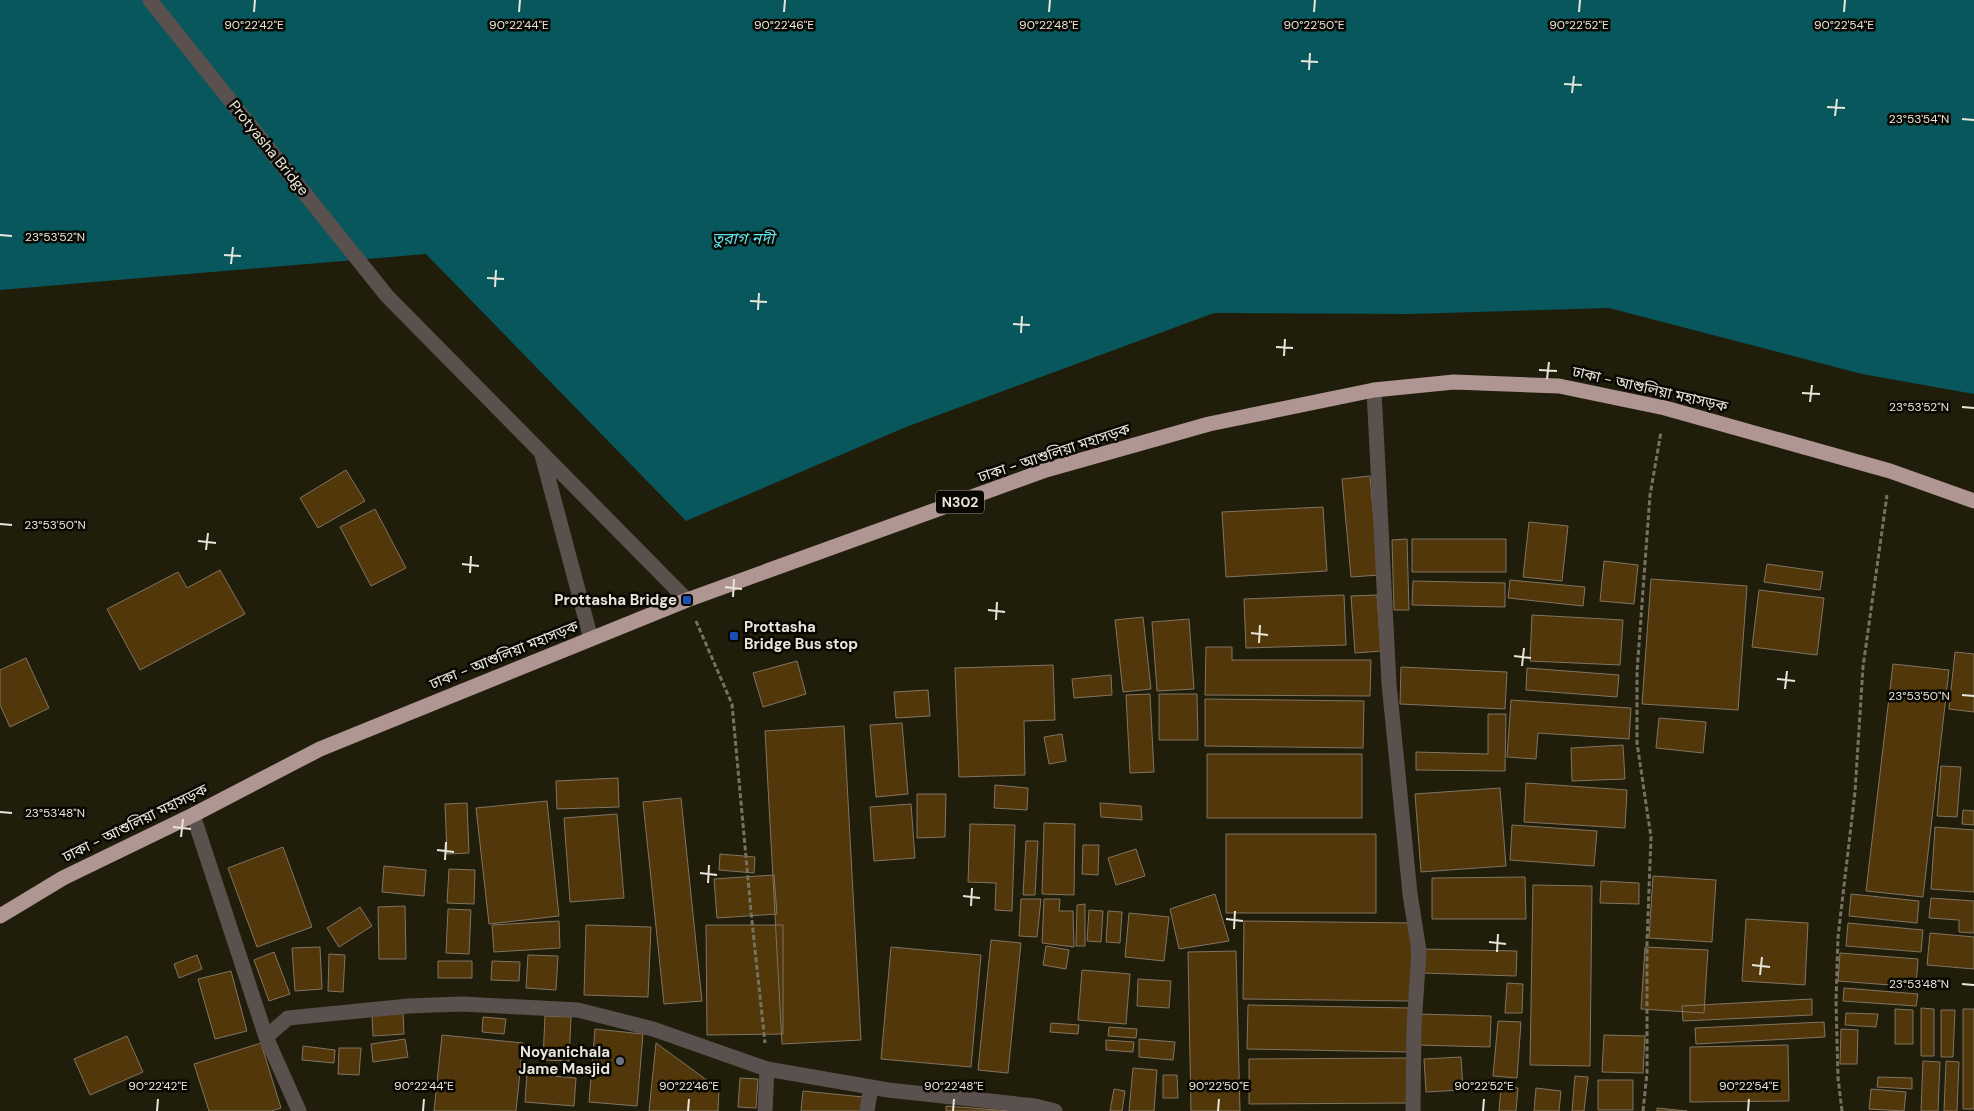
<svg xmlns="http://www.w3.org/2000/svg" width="1974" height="1111" font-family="'DM Sans','Noto Sans Bengali',sans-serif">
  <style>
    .water { fill: #07575c }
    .building { fill: #51370a; stroke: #817462 }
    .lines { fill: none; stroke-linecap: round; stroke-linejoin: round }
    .path { stroke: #757263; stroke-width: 3; stroke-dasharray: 5 2.5; stroke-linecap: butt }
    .minor { stroke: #5a504e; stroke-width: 15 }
    .highway { stroke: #b09693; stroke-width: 15 }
    .ticks { fill: none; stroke: #e8e6da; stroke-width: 2 }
    .transit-dot { fill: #1a4fb4; stroke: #090702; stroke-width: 2 }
    .worship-dot { fill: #6b7280; stroke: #090702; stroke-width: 2 }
    .labels { text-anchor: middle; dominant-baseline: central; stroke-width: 5; stroke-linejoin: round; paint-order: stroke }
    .shield { fill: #090702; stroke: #a5a399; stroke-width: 1 }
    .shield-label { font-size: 14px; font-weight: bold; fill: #e8e6da }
    .street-label { font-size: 15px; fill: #e8e6da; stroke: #090702 }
    .poi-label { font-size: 15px; font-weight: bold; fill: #e8e6da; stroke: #090702; text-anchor: end }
    .water-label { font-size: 16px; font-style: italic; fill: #5de3eb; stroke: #090702 }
    .ticks-label { font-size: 12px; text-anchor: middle; fill: #e8e6da; stroke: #090702; stroke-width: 5; stroke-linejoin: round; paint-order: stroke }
  </style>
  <rect width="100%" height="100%" fill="#211d0b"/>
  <!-- water -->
  <path class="water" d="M0,0H1974V394L1862,374L1609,308L1409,314L1214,313L906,427L686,521L426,254L0,290Z"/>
  <!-- building -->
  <path class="building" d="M346,470L365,501L318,528L300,498Z
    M1370,476L1379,575L1351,577L1342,479Z
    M1323,507L1327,571L1226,577L1222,512Z
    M375,509L406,568L371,586L340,527Z
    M1529,522L1568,526L1562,581L1523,577Z
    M1407,539L1409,610H1394L1392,540Z
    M1412,539H1506V572H1412Z
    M1604,561L1638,565L1634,604L1600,601Z
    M1767,564L1823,572L1820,590L1764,582Z
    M220,570L245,614L140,670L107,609L178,572L187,588Z
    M1651,579L1747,586L1738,710L1642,704Z
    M1510,580L1585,587L1583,606L1508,598Z
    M1413,581L1505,583V607L1412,605Z
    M1759,590L1824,598L1817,655L1752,647Z
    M1344,595L1346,645L1246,648L1244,599Z
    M1377,595L1381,651L1355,653L1351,596Z
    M1532,615L1623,620L1620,665L1530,661Z
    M1143,617L1151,689L1123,692L1115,620Z
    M1189,619L1194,689L1157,691L1152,622Z
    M1206,647H1232V660H1371L1370,696L1205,695Z
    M1955,652L1974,654V712L1949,709Z
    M26,658L49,708L10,727L0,705V670Z
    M797,661L806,694L763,707L753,673Z
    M1893,664L1949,670L1923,897L1866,891Z
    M1053,665L1055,720L1024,721L1025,775L959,777L955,668Z
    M1401,667L1507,672L1505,709L1400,704Z
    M1527,668L1619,675L1617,697L1526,690Z
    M1111,675L1112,695L1074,698L1072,679Z
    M928,690L930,716L896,718L894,692Z
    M1150,694L1154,772L1130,773L1126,695Z
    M1159,694H1197L1198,740H1159Z
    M1205,699L1364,701L1363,748L1205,746Z
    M1511,700L1631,708L1629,739L1538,733L1536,759L1507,757Z
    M1488,714H1506L1505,771L1416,770V752L1488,754Z
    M1659,718L1706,722L1703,753L1656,748Z
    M902,723L908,794L876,797L870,725Z
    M844,726L861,1040L782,1044L765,731Z
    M1062,734L1066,761L1049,764L1044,737Z
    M1623,745L1625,779L1572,781L1571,748Z
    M1207,754H1362V818H1207Z
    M1941,766L1961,767L1957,817L1937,816Z
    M618,778L619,807L557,809L556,781Z
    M1526,783L1627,790L1625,828L1524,822Z
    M995,785L1028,788L1027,810L994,808Z
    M1500,788L1506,866L1421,872L1415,794Z
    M917,794H946L945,837L917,838Z
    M681,798L702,1001L664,1004L643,802Z
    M547,801L559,916L489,924L476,808Z
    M467,803L469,853L447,854L445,804Z
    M1100,803L1141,806L1142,820L1101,817Z
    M911,804L915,858L874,861L870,807Z
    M1963,810L1974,811V825L1962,824Z
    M617,814L624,898L570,902L564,818Z
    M1044,823L1075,824L1074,895L1042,894Z
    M970,824L1015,825L1012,911L995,910L996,883L968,882Z
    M1512,825L1597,831L1594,866L1510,860Z
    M1935,827L1974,830V892L1931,889Z
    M1226,834H1376V913H1226Z
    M1026,841H1038L1035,895H1023Z
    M1083,845H1099L1098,875L1082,874Z
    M283,847L312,927L257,947L228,868Z
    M1136,849L1145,876L1116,885L1108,858Z
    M720,854L755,857L754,873L719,870Z
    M384,866L426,870L424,896L382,892Z
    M449,869L475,870L474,904L447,903Z
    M774,875L777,914L717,918L714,879Z
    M1653,876L1716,880L1712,942L1649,938Z
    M1525,877L1526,919H1432V878Z
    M1601,881L1639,883V904L1600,903Z
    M1533,885L1592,886L1590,1066L1530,1065Z
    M1215,894L1229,941L1179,949L1170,909Z
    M1851,894L1919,901L1917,923L1849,916Z
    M1931,898L1974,901V933L1959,932V920L1929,918Z
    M1021,899H1041L1037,937L1019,936Z
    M1044,899H1060L1059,911H1073L1074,947L1042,943Z
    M1085,904V946H1076L1077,905Z
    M405,906L406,959H379L378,907Z
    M360,907L372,926L339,947L327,928Z
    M448,909L471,910L469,954L446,953Z
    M1089,910L1103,911L1101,942L1087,941Z
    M1108,911L1122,912L1120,943L1106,942Z
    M1129,913L1169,917L1164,961L1125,957Z
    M1746,919L1808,923L1805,985L1742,981Z
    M559,921L560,948L494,952L492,925Z
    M1244,921L1412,923L1411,1001L1243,999Z
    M1848,923L1923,930L1921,952L1846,946Z
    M586,925L651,927L648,997L584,995Z
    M706,925H783V1034L707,1035Z
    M1930,933L1974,937V969L1927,965Z
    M991,940L1021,943L1008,1073L978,1070Z
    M1046,946L1069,950L1066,969L1043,965Z
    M320,947L322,989L295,991L292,948Z
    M891,947L981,955L971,1067L881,1059Z
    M1645,947L1708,950L1704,1013L1641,1009Z
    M1424,949L1517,951L1516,976L1423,973Z
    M1236,951L1240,1111H1191L1188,952Z
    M274,952L290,994L269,1001L254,960Z
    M1840,953L1918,959L1916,987L1838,981Z
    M329,954L345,955L343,992L328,991Z
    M197,955L202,969L179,978L174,964Z
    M528,955L558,956L556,990L526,988Z
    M438,961H472V978H438Z
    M492,961L520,962L519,981L491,980Z
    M1082,970L1130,974L1126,1024L1078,1020Z
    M231,971L247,1031L215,1039L198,979Z
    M1138,979L1171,981L1169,1008L1137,1006Z
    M1507,983L1523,984L1522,1013H1505Z
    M1844,988L1918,994L1916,1006L1843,1001Z
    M1812,999V1015L1683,1021L1682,1006Z
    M1248,1005L1410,1008L1409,1052L1247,1049Z
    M1921,1008L1934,1009V1056H1921Z
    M1895,1009L1913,1010V1044H1895Z
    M1963,1009H1974V1109H1963Z
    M1941,1010H1955L1953,1057H1941Z
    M403,1012L404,1034L373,1036L372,1014Z
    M1846,1013L1878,1014L1876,1027L1845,1025Z
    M1418,1014L1491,1016L1490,1047L1417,1045Z
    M545,1016L571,1017L569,1061L543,1060Z
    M483,1017L506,1019L504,1034L482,1032Z
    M1498,1021L1521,1022L1517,1078L1493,1076Z
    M1824,1022L1825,1037L1696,1044L1695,1028Z
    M1051,1023L1079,1025L1078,1034L1050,1032Z
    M1109,1027L1137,1029L1136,1038L1108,1036Z
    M595,1029L643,1034L637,1106L589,1102Z
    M1841,1029L1858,1030L1857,1064H1840Z
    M442,1035L523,1043L516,1111H434Z
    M1604,1035L1645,1036L1643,1073L1602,1072Z
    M127,1036L143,1072L90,1095L74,1059Z
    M405,1039L408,1057L373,1062L371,1044Z
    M1139,1039L1175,1042L1173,1060L1139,1057Z
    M1106,1040L1134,1042L1133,1052L1106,1050Z
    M261,1043L281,1108L271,1111H209L194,1064Z
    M656,1043L719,1089L718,1111H649Z
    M1788,1045L1789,1101L1690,1102V1047Z
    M303,1046L335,1050L334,1063L302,1060Z
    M339,1048H361L359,1075L338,1074Z
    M1461,1057L1463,1090L1426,1092L1424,1059Z
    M1408,1058L1409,1103L1249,1104V1059Z
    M1923,1061L1940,1062L1938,1111H1921Z
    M1946,1061L1959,1062L1957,1111H1944Z
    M1133,1068L1157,1070L1154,1111H1129Z
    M527,1074L576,1078L574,1106L525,1102Z
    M1163,1075H1177L1178,1098H1163Z
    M1575,1076L1588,1077L1584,1111H1572Z
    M1878,1077L1912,1078V1089L1877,1087Z
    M740,1078L758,1079L756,1108L738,1107Z
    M1598,1080H1633V1110H1598Z
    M1501,1086L1518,1088L1516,1111H1499Z
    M1536,1088L1561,1091L1559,1111H1534Z
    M1114,1089L1125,1091L1122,1111H1110Z
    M1871,1089L1906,1092L1904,1111L1869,1109Z
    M803,1091L863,1097L862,1111H801Z
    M946,1106L1010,1111H946Z
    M1657,1108L1687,1111H1657Z"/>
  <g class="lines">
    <!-- path -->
    <path class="path" d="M696,621L732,704L751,912L765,1043
      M1643,1111L1647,1073V942L1651,837L1637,743V672L1650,495L1661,432
      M1842,1111L1838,1078L1836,1001L1838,937L1855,792L1863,667L1887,495"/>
    <!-- minor -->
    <path class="minor" d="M150,0L387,296L687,600
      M1374,390L1389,684L1410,894L1419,951L1414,1026L1413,1111
      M542,455L591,639
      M193,815L266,1037L299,1111
      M266,1037L288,1018L409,1006L462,1004L578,1010L653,1029L767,1069L888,1090L1035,1106L1055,1111
      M765,1111L767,1069
      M867,1111L871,1087"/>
    <!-- highway -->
    <path class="highway" d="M0,916L63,878L193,815L320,749L687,600L1046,470L1209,424L1374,390L1454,382L1559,386L1665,408L1890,471L1974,501"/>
  </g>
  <!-- ticks -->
  <path class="ticks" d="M254,12L255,0M519,12L520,0M784,12L785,0M1049,12L1050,0M1314,12L1315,0M1579,12L1580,0M1844,12L1845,0M1301,61L1318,62M1309,70L1310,53M1564,84L1582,85M1572,93L1574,76M1827,107L1845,108M1835,116L1837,99M1962,119L1974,120M0,235L12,236M224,255L241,256M231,264L233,247M487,278L504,279M495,287L496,270M750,301L767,302M758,310L759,293M1013,324L1030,325M1021,333L1022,316M1276,347L1293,348M1284,356L1285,339M1539,370L1557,371M1547,379L1549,362M1802,393L1820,394M1810,402L1812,385M1962,407L1974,408M0,524L12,525M198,541L216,543M206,550L208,533M462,564L479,566M470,573L471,556M725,587L742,589M733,597L734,579M988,610L1005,612M996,620L997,602M1251,633L1268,635M1259,643L1260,625M1514,656L1531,658M1522,666L1524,648M1777,679L1795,681M1785,689L1787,671M1962,695L1974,696M0,812L12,813M173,827L191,829M181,837L183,819M437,850L454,852M445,860L446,842M700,873L717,875M708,883L709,865M963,896L980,898M971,906L972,888M1226,919L1243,921M1234,929L1235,911M1489,942L1506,944M1497,952L1498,934M1752,965L1770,967M1760,975L1762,957M1962,984L1974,985M157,1111L158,1099M423,1111L424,1099M688,1111L689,1099M953,1111L954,1099M1218,1111L1219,1099M1483,1111L1484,1099M1748,1111L1749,1099"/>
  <!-- markers -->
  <g class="transit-dot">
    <rect x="682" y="595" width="10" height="10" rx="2.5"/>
    <rect x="729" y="631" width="10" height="10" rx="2.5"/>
  </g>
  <circle class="worship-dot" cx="620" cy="1061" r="5"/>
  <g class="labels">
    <!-- shield labels -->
    <rect class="shield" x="936" y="490.5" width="48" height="23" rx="4"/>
    <g class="shield-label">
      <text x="960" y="502">N302</text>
    </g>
    <!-- street labels -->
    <g class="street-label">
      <text transform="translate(269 148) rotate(51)">Protyasha Bridge</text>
      <text transform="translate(1650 389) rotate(13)">ঢাকা - আশুলিয়া মহাসড়ক</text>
      <text transform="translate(1054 453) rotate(-18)">ঢাকা - আশুলিয়া মহাসড়ক</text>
      <text transform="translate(504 655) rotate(-22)">ঢাকা - আশুলিয়া মহাসড়ক</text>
      <text transform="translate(135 823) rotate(-26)">ঢাকা - আশুলিয়া মহাসড়ক</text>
    </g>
    <!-- poi labels -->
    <g class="poi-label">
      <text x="677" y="600">Prottasha Bridge</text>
      <text x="744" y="627" text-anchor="start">Prottasha<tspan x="744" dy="17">Bridge Bus stop</tspan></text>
      <text x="610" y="1052">Noyanichala<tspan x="610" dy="17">Jame Masjid</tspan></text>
    </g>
    <!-- water labels -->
    <g class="water-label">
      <text x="743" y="238">তুরাগ নদী</text>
    </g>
  </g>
  <g class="ticks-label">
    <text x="254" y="29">90°22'42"E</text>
    <text x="519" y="29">90°22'44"E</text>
    <text x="784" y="29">90°22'46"E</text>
    <text x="1049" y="29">90°22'48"E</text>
    <text x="1314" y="29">90°22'50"E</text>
    <text x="1579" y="29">90°22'52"E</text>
    <text x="1844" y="29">90°22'54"E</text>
    <text x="1919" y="123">23°53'54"N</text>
    <text x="55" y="241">23°53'52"N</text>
    <text x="1919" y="411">23°53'52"N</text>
    <text x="55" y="529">23°53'50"N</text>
    <text x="1919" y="700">23°53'50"N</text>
    <text x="55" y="817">23°53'48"N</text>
    <text x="1919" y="988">23°53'48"N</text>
    <text x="158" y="1090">90°22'42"E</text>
    <text x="424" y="1090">90°22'44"E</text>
    <text x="689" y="1090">90°22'46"E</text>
    <text x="954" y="1090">90°22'48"E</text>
    <text x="1219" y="1090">90°22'50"E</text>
    <text x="1484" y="1090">90°22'52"E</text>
    <text x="1749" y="1090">90°22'54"E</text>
  </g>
</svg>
